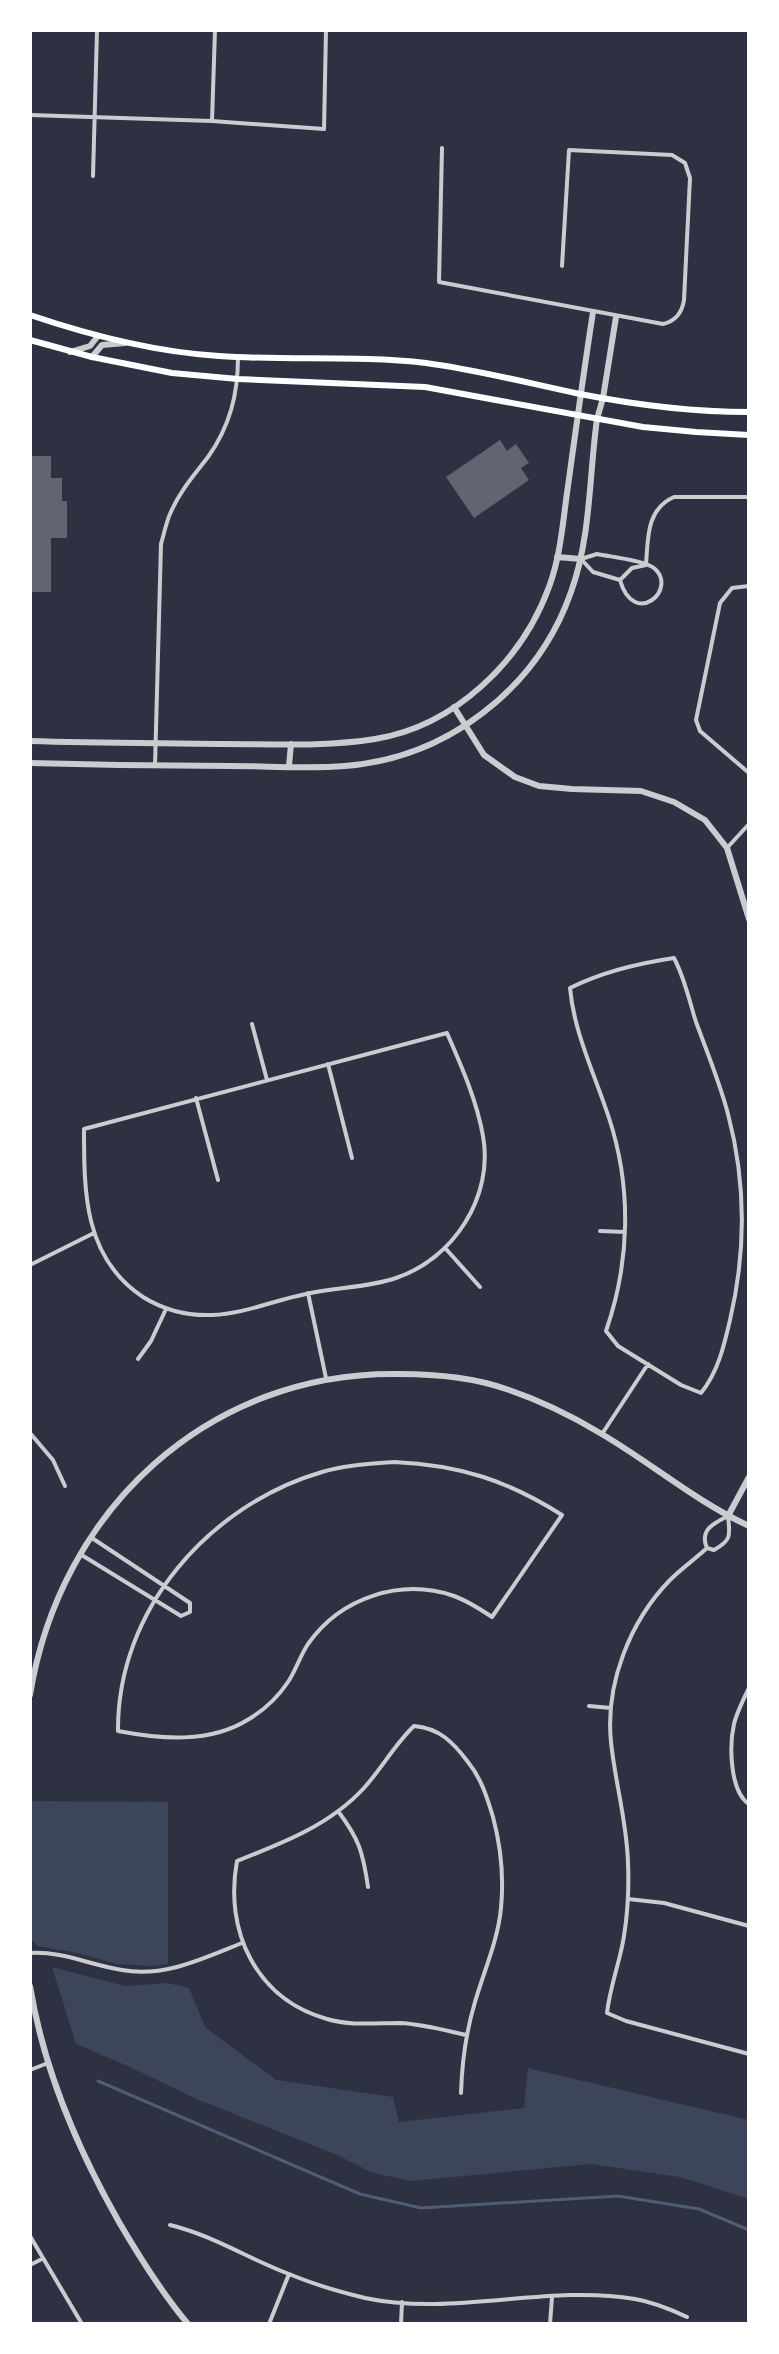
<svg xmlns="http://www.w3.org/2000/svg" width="779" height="2354" font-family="'Noto Serif',serif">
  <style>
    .green { fill: #3c4559 }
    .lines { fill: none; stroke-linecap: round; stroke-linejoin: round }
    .stream { stroke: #4f5d75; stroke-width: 3 }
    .building { fill: #626471 }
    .minor { stroke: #caccd0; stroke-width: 4 }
    .tertiary { stroke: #caccd0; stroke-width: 6 }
    .secondary { stroke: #fff; stroke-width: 6 }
  </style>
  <rect width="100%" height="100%" fill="#2d3142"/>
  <!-- green -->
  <path class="green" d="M30,1801L168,1802V1964L152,1966L117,1964L73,1952L37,1946L30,1938Z
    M52,1967L125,1986L167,1983L189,1988L205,2027L276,2080L393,2097L399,2122L524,2108L528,2068L749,2120V2199L680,2177L591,2164L411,2181L373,2173L337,2155L194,2098L130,2067L76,2044Z"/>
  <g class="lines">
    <!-- stream -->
    <path class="stream" d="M98,2081L360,2194L421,2208L618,2196L699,2209L749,2230"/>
  </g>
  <!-- building -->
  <path class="building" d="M500,440L507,451L516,444L529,463L521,468L529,480L474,518L446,477Z
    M30,456H51V478H62V501H67V538H51V592H30Z"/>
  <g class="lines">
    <!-- minor -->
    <path class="minor" d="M30,115L212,121L324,129L326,30
      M212,121L215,30
      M442,148L439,282L663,324C676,321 682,313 684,300L690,178L685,163L672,155L569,150L562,266
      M93,176L97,30
      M597,554C611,557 643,560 654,568C679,589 634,629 620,580L593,572L581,559Z
      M620,580L632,568L646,565C648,539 646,509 674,497H749
      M749,586L732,588L720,603L696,720L700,731L749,773
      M155,766L161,544C164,534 166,523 170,514C179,492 194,475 208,457C230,426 238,394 238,357
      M727,848L749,824
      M674,958C685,979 689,1000 696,1022C707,1052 720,1083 728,1114C746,1182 746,1252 730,1320C724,1346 718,1372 701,1393L681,1385L618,1346L606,1331C630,1262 632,1188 609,1118C595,1075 574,1033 570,988C602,972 640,963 674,958Z
      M252,1024L267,1080
      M447,1033C461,1065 477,1101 483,1136C494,1197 453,1259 396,1278C367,1288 336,1287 306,1294C275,1300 244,1314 212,1315C188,1316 164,1310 143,1297C84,1258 84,1193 84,1129Z
      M328,1064L352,1158
      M196,1098L218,1180
      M600,1231L625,1232
      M446,1249L480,1287
      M30,1265L94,1233
      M308,1293L326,1378
      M138,1359L151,1341L166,1309
      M30,1433L53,1460L65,1486
      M602,1434L648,1364
      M394,1462C459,1465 507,1480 562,1515L492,1617C480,1609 468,1601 454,1596C401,1578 341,1597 308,1644C300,1656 296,1670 288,1682C278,1697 264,1710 249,1719C210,1744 160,1739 118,1731C117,1610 209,1505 322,1472C345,1465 370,1464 394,1462Z
      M707,1548C699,1530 714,1523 728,1516C730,1535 732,1540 714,1550L707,1548C695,1559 681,1569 670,1580C630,1621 605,1684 611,1742C615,1782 627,1822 628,1863C629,1887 628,1911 624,1936C620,1962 610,1986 607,2013L626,2021L749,2054
      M80,1554L181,1616L190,1612V1603L92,1538
      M749,1688C743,1700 737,1712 734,1724C729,1746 730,1792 749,1804
      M589,1706L611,1708
      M338,1811C359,1839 363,1852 368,1887
      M628,1899L664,1903L749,1926
      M30,1953C62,1951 90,1965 122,1970C164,1978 204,1958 242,1943
      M30,2070L48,2063
      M461,2093C462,2061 466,2032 475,2002C484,1971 498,1940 501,1908C504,1877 501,1847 493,1817C487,1797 481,1778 468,1762C453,1742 439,1728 414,1726C395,1744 382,1768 364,1788C330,1825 283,1843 237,1861C224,1931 256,1999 327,2019C350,2026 376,2023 400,2023C422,2024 444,2030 466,2035
      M170,2225C212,2235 249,2259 289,2274C313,2284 340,2292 365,2298C454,2317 546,2284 635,2299C653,2302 670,2309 687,2317
      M30,2236L82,2324
      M30,2265L42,2259
      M269,2324L289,2274
      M401,2324L402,2302
      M550,2324L552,2297"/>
    <!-- tertiary -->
    <path class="tertiary" d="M70,352L90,346L98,336
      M92,357L102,345L125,343
      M557,557L581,559
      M454,707L484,755L515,777L539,786L572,789L641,791L674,802L705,820L727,848L749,919
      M30,741C95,743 159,743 224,744C274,744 325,747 375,739C455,726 522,661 549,587C561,555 563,519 568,486C576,428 584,370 593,312
      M30,763C97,765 163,766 230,766C268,766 307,769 345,766C447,758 537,689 571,592C591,537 589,476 597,419L603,398L616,317
      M289,766L291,744
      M728,1516L749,1477
      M30,1695C60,1510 208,1371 399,1374C434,1374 472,1377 506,1389C539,1400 570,1415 600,1433C650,1462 695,1501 749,1526
      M30,1986C44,2071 77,2148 119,2222C140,2258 161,2292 188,2324"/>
    <!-- secondary -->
    <path class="secondary" d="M30,315C92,336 154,352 219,356C288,361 357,355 426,363C478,370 528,383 580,394C636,405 692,412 749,412
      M30,340L92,357L172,373L238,379L425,387L643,427L696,432L749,435"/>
  </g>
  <!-- border -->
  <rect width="779" height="2354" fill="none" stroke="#ffffff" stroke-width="64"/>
</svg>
